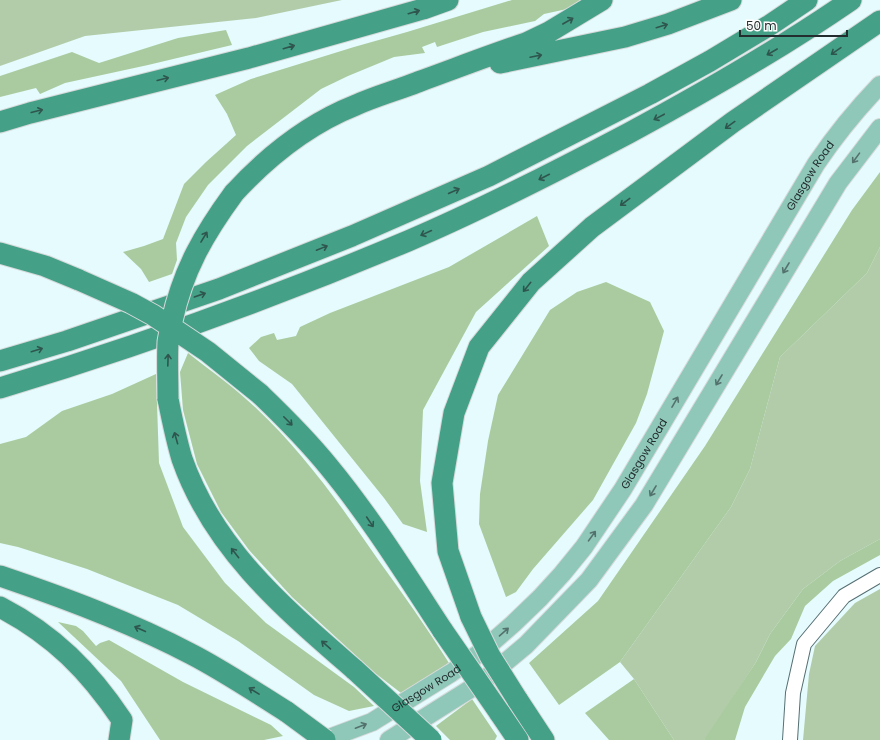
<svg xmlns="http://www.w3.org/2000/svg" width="880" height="740" font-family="Poppins,sans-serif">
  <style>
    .green { fill: #b2cca9 }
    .forest { fill: #aacb9f }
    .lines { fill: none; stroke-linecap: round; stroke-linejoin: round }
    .minor-casing { stroke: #566f72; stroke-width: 16 }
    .major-casing { stroke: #d7d9da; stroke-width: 20 }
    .highway-casing { stroke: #d7d9da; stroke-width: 23 }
    .minor { stroke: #fff; stroke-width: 14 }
    .major { stroke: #8fc7b8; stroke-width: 18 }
    .highway { stroke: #44a188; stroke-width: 21 }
    .highway-bridge-casing { stroke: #d7d9da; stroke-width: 23; stroke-linecap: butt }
    .highway-bridge { stroke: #44a188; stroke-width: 21 }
    .oneway { stroke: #2f564e }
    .oneway2 { stroke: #54726d }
    .labels { text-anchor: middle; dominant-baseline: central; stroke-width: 3.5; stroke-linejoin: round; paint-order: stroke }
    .street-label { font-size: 11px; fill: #232d2f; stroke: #fff }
  </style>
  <rect width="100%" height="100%" fill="#e5fbfe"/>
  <!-- green -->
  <path class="green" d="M0,0H342L256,18L85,36L0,66Z
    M880,247V539L840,561L803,589L770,634L756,662L707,738L704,740H674L634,679L620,662L731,507L750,469L780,357L867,273Z
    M880,589V740H803L809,674L815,646L855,603Z"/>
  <!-- forest -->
  <path class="forest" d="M512,0H580L567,9L544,14L535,21L483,32L437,47L435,42L422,47L425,53L394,57L348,76L321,89L247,146L208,185L186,217L176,243L177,260L172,274L149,282L141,269L123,252L144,246L163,239L184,184L206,162L236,135L227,114L215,95L251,79L354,47L407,32Z
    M226,30L232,45L148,65L65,83L40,94L36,88L0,97V76L72,52L99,63L178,38Z
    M880,172V247L867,273L780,357L750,469L731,507L620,662L559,705L529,663L598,601L705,446L852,210Z
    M537,216L549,246L476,312L423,410L420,481L427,532L403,524L384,498L292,384L259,361L249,348L261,337L274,333L277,340L296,336L300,327L330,313L449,267Z
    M606,282L650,302L664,331L647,394L636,423L593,500L533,569L516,592L506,597L479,524L480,494L488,441L498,395L550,310L577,292Z
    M188,353C211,371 235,388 256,408C304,453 342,507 379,561C403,594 427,628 449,663L401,693L375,673L292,597L249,550L221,512L197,464L183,410L180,372Z
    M156,374L159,463L183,527L225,583L266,623L354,687L374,706L349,711L314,695L238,641L178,605L87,569L18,547L0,543V444L26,437L62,411L112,394Z
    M880,539V555L833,581L805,606L791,639L775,656L745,707L735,740H704L756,662L770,634L803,589L840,561Z
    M58,622L76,626L83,631L96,646L100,643L109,640L183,682L271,725L283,736L264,740H160L121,681Z
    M634,679L674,740H609L585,713Z
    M472,699L497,736L495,740H450L436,726Z"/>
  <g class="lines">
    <!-- minor casing -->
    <g class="minor-casing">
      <path id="minor" d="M790,740L793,693L804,644L844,596L880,575"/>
    </g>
    <!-- major casing -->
    <g class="major-casing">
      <g id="major">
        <path id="s1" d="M324,740L372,722L451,673L481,652L513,624L540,598L562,574L584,547L623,489L816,164C835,136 856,110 880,85"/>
        <path d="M389,740L483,681L526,645L589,580L644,505L838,183L880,128"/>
      </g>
    </g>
    <!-- highway casing -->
    <g class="highway-casing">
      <path id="highway" d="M500,63L625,37L668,24L731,0
        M0,122L30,113L249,58L423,9L448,0
        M234,193C268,156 308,124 356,105C376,96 398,90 418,82C454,69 490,55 526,43L549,32L602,0
        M0,253L45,266L79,280
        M0,361L67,341L219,289L352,236L489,176L650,94L710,61L770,25L807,0
        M0,388C139,346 275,297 408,241C483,209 557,171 629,133C705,92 780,49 851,0
        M260,394C284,417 308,441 329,467C371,518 407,576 443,631
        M168,399C172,419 176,439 182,459C214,550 285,609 355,670
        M0,576C65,598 130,622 191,654C224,671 255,692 287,712
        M0,607C54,635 89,671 122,720L119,740
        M471,617L448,551L442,483L454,413L479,347L531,282L592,227L733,122L880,21
        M517,699L544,740
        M499,712L518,740"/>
    </g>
    <!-- minor -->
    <use href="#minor" class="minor"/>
    <!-- major -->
    <use href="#major" class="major"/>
    <!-- highway -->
    <use href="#highway" class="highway"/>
    <!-- highway-bridge casing -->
    <g class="highway-bridge-casing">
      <path id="highway-bridge" d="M79,280L131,303L153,315L208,352L260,394
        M168,399C168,380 167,361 168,342C169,335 171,328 172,321C183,270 204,234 234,193
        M471,617L490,656L517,699
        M443,631L499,712
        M355,670L431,740
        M287,712L325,740"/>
    </g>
    <!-- highway-bridge -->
    <use href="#highway-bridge" class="highway-bridge"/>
  </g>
  <!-- one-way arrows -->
  <defs><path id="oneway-shaft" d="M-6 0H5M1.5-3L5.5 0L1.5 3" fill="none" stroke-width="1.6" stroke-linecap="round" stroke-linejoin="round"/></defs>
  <g class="oneway">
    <use href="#oneway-shaft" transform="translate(414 12) rotate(-16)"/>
    <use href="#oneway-shaft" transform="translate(568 21) rotate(-30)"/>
    <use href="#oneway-shaft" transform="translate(662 26) rotate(-17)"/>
    <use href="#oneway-shaft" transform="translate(289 47) rotate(-16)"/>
    <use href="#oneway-shaft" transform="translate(836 51) rotate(145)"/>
    <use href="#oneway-shaft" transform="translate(772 52) rotate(150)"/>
    <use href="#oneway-shaft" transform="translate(536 56) rotate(-12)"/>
    <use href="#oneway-shaft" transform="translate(163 79) rotate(-14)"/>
    <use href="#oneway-shaft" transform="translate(37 111) rotate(-14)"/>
    <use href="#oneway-shaft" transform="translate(659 117) rotate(152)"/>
    <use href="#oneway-shaft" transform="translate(730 125) rotate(144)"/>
    <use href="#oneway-shaft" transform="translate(544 177) rotate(153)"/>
    <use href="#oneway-shaft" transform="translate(454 191) rotate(-24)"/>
    <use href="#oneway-shaft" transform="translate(625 202) rotate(143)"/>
    <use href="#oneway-shaft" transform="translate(426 233) rotate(155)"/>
    <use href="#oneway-shaft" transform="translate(204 237) rotate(-59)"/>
    <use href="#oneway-shaft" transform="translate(322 248) rotate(-22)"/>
    <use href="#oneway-shaft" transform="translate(527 287) rotate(129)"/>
    <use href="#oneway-shaft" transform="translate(200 295) rotate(-19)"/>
    <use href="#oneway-shaft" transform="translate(37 350) rotate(-17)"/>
    <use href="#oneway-shaft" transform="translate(168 360) rotate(-88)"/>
    <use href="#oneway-shaft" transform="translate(288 421) rotate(45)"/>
    <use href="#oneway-shaft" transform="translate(176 438) rotate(-106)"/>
    <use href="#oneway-shaft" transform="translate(370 522) rotate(56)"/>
    <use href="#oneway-shaft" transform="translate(235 553) rotate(-128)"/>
    <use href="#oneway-shaft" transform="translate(140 629) rotate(-156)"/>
    <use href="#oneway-shaft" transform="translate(326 645) rotate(-139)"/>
    <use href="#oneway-shaft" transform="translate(254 691) rotate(-148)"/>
  </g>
  <g class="oneway2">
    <use href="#oneway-shaft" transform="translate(856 158) rotate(126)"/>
    <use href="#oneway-shaft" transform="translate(786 268) rotate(121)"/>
    <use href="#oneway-shaft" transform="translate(719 380) rotate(121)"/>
    <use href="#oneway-shaft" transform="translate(675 402) rotate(-60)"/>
    <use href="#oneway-shaft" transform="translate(653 491) rotate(121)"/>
    <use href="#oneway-shaft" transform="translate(592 536) rotate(-54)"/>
    <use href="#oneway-shaft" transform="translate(504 632) rotate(-41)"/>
    <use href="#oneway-shaft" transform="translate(361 726) rotate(-21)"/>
  </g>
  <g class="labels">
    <!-- street labels -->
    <g class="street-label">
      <text stroke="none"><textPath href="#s1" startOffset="763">Glasgow Road</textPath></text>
      <text stroke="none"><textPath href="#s1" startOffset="439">Glasgow Road</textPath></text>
      <text stroke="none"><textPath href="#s1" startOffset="115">Glasgow Road</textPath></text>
    </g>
  </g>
  <!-- scale -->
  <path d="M740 30v6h107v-6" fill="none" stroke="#232d2f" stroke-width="2"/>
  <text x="746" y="30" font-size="12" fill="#232d2f" stroke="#ffffff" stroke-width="3" paint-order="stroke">50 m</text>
</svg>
